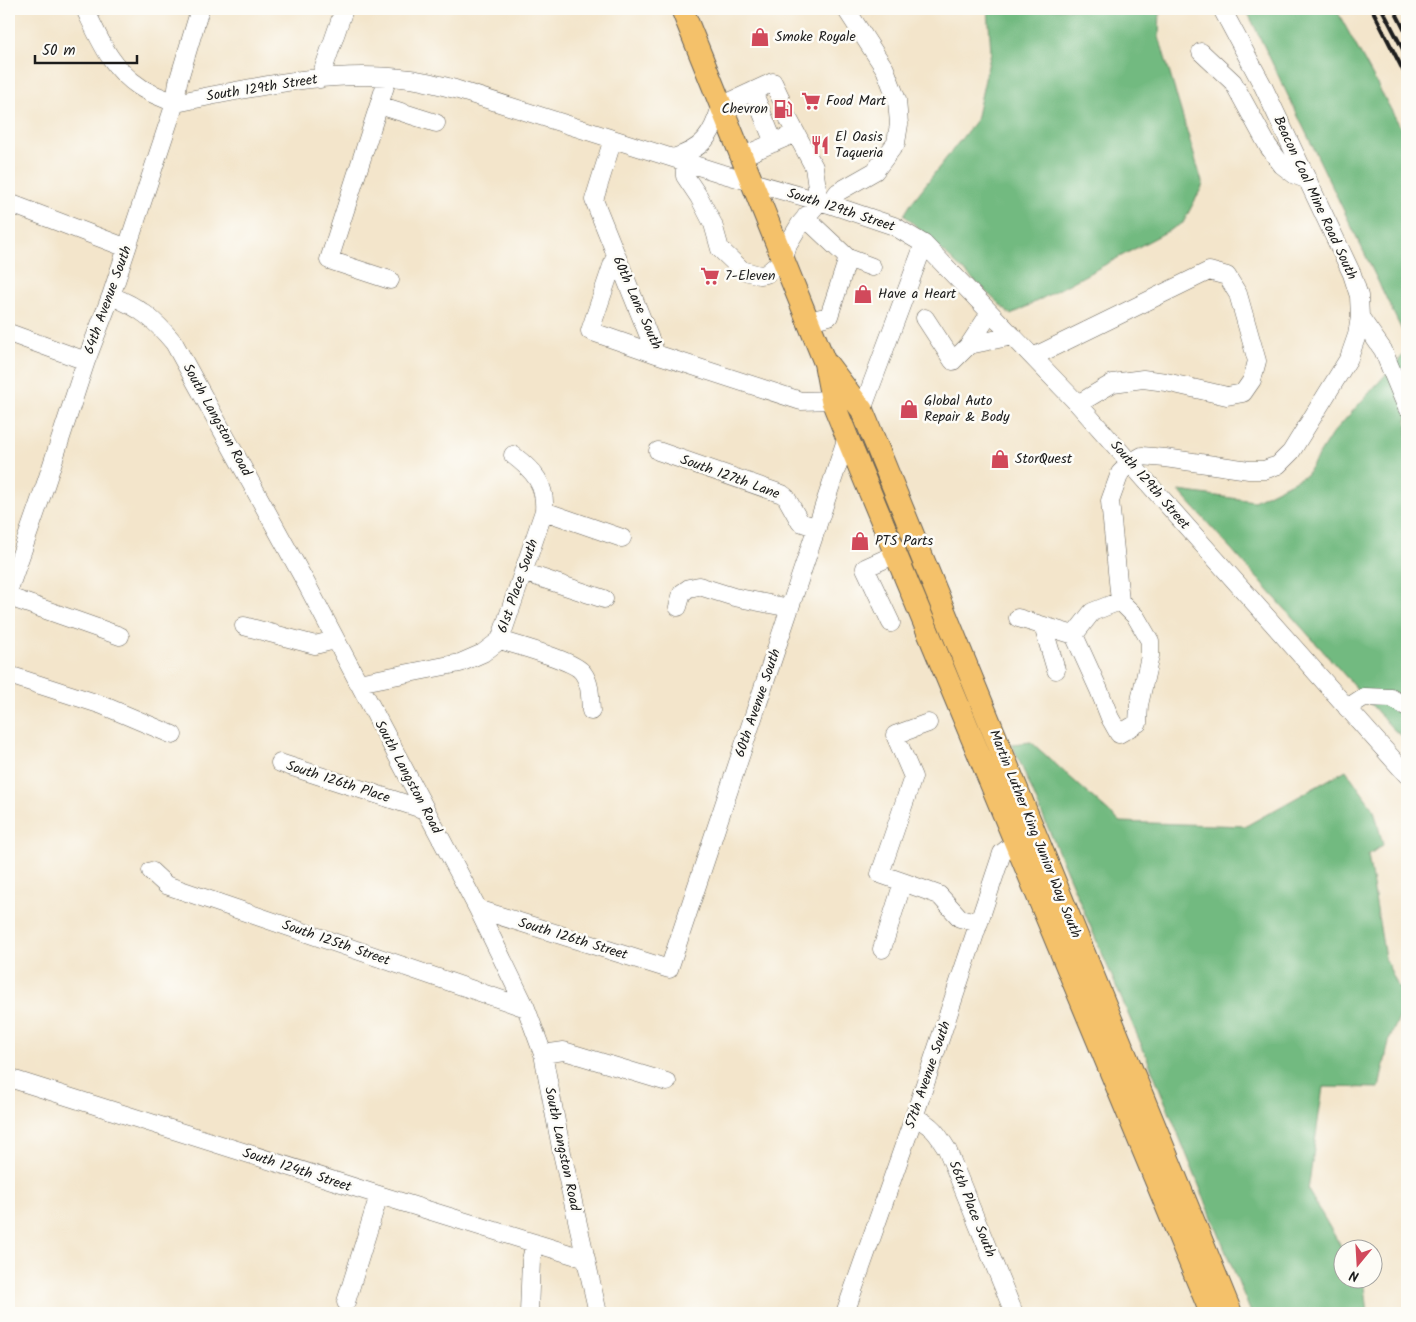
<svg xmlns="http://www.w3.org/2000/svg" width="1416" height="1322" font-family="Kalam,sans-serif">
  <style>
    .forest { fill: #72ba80; stroke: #476b4e }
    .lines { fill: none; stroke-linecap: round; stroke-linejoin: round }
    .minor-tunnel { stroke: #c8bda8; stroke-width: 18; stroke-dasharray: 18 9; stroke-linecap: butt }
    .minor-casing { stroke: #676259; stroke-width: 19 }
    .major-casing { stroke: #676259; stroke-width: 24 }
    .minor { stroke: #fff; stroke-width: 18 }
    .major { stroke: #f4c16a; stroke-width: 22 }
    .rail { stroke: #1c1c1c; stroke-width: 4 }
    .labels { text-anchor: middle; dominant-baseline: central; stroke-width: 5; stroke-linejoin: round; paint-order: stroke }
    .poi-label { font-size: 14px; fill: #1c1c1c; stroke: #fdfcf7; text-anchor: start }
    .street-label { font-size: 14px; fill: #1c1c1c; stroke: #fdfcf7 }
  </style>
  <rect width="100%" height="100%" fill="#fdfcf7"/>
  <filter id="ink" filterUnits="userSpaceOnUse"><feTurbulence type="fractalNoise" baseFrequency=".02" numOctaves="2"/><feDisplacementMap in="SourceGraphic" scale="10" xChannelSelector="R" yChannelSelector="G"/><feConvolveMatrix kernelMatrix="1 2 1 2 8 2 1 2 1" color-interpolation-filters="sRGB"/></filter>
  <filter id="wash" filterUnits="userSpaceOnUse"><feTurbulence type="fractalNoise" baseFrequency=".0096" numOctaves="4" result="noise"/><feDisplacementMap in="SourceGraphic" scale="20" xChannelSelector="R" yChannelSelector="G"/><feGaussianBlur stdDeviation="1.12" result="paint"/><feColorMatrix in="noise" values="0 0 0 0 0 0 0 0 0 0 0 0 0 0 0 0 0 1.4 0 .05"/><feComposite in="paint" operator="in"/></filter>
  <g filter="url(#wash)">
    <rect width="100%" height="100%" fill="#f3e5cb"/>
    <!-- forest -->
    <path class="forest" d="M988,9H1160L1159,37L1203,185L1183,223L1011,315L904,215L912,202L976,120L991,52Z
      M1246,9H1336L1407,139V341Z
      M1407,351V740L1393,729L1179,491L1254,501L1306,475L1332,434Z
      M1031,742L1120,822L1246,826L1346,770L1374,810L1383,845L1368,855L1385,958L1406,1004L1390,1037L1379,1088L1323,1087L1308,1190L1343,1250L1344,1280H1361L1365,1286L1368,1313H1251L1150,1065L1012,744Z"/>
  </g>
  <g filter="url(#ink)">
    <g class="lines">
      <!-- minor-tunnel -->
      <path class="minor-tunnel" d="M780,97L789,120"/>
      <!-- minor casing -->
      <g class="minor-casing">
        <path id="minor" d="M85,9C100,40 110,67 140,87C150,94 164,98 175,103
          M1201,52L1233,82L1268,146L1282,165L1295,175L1308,180
          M388,77L329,260L390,280
          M320,79L344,9
          M753,91L774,143
          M175,103C251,88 332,68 410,79C425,81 440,85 455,89L720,173L829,204L894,226L924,244L1078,404L1407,775
          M379,105L436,123
          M789,120L814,167L819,202
          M613,139L594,200L656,354L801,401L832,400
          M743,156L796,133
          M673,158C703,149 712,136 721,106L773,82L780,97
          M684,161L685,176L699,197L713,224L720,249L742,270L759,275L766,274L784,259L788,244L800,224L819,202
          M9,203L127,248
          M829,204L838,192L875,171L896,143L899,124L897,100L885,69L846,9
          M806,216L812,224L848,258L872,267
          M616,254L590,331L656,354
          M111,296C140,307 155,320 174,343L306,583L478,909L526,1008L543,1054L562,1153L598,1313
          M990,313L969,345L1013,336
          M1360,317L1383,350L1407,408
          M925,318L953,361L969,345
          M809,321L829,316L848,258
          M9,333L86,361
          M1033,357L1209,271L1227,276L1238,294L1257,361L1252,380L1243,393L1227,396L1166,382L1143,379L1113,383L1078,404
          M862,410L924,244
          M658,451L782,494L786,497L800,522L817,528
          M544,511L622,538
          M523,572L604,599
          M9,589L46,483L86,361L111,296L175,103L178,82L200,9
          M9,597L120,636
          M1120,601L1136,617L1150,641V656L1139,705L1138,723L1119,734L1110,718L1099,690L1074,635L1092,612L1120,601L1110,501L1120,473L1130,463L1142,456L1165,458L1249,470H1264L1278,465L1291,452L1349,358L1357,335L1360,317L1359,296L1352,274L1263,86L1222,9
          M678,607L682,593L689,588L699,586L734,597L790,608
          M1018,618L1074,635
          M891,623L865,568L896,554
          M244,626L315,645L335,640
          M1043,626L1056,670
          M500,640C516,645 576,661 583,673C591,684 590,698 591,711
          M9,675L102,705L173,735
          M358,683L460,663L483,653L500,640L544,511C546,484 534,471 513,455
          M1347,708L1364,697L1391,698L1407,707
          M280,763L425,810
          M151,871L166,885L526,1008
          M903,882L880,874L913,777L895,735L928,723
          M478,909L669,969L847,437
          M882,949L903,882L939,895L960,918L979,923
          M543,1054L564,1051L667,1082
          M9,1078L379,1195L586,1259
          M914,1117C932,1125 937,1133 947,1149L1014,1313
          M346,1302L379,1195
          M529,1313L531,1260L535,1243
          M845,1313L914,1117L1002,853L1016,842"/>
      </g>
      <!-- major casing -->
      <g class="major-casing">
        <path id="major" d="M682,9L825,363L832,400L847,437L1211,1313
          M828,365L862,410L1231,1313"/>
      </g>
      <!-- minor -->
      <use href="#minor" class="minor"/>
      <!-- major -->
      <use href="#major" class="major"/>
      <!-- rail -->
      <path class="rail" d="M1372,9L1407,78
        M1382,9L1407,57
        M1394,9L1407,35"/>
    </g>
  </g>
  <!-- icons -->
  <defs>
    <g id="shop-bare" transform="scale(1.5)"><path d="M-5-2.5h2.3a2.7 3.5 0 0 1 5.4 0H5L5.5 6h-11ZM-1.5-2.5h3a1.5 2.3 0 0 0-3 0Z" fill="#d1495b" stroke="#fdfcf7" stroke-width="2.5" paint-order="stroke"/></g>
    <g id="supermarket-bare" transform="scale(1.5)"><path d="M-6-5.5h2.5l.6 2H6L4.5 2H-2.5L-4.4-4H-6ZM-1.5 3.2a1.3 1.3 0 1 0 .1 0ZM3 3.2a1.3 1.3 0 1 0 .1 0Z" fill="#d1495b" stroke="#fdfcf7" stroke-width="2.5" paint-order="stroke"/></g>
    <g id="fuel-bare" transform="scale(1.5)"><path d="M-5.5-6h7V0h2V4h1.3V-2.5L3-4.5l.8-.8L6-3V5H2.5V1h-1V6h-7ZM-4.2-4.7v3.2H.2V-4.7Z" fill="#d1495b" stroke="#fdfcf7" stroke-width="2.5" paint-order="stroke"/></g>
    <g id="restaurant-bare" transform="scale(1.5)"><path d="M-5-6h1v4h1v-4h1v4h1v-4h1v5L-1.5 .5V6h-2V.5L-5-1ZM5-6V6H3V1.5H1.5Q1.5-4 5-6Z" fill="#d1495b" stroke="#fdfcf7" stroke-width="2.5" paint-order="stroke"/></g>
  </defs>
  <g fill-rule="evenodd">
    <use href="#shop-bare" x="760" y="37"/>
    <use href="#supermarket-bare" x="811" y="101"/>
    <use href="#fuel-bare" x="783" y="109"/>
    <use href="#restaurant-bare" x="820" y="145"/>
    <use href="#supermarket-bare" x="710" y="276"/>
    <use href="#shop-bare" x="863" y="294"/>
    <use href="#shop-bare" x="909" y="409"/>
    <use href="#shop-bare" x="1000" y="459"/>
    <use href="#shop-bare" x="860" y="541"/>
  </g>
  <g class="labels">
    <!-- poi labels -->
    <g class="poi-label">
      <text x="775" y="37">Smoke Royale</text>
      <text x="826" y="101">Food Mart</text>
      <text x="768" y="109" text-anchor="end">Chevron</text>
      <text x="835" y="137">El Oasis<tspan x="835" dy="16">Taqueria</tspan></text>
      <text x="725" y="276">7-Eleven</text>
      <text x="878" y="294">Have a Heart</text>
      <text x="924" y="401">Global Auto<tspan x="924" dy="16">Repair &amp; Body</tspan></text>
      <text x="1015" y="459">StorQuest</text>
      <text x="875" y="541">PTS Parts</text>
    </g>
    <!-- street labels -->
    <g class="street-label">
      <text transform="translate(262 88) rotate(-9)">South 129th Street</text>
      <text transform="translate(1315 198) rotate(65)">Beacon Coal Mine Road South</text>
      <text transform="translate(841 210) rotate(18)">South 129th Street</text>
      <text transform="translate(108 300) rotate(-70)">64th Avenue South</text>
      <text transform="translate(637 303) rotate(66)">60th Lane South</text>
      <text transform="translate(217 420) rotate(61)">South Langston Road</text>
      <text transform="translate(730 477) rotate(20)">South 127th Lane</text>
      <text transform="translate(1150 485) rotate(49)">South 129th Street</text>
      <text transform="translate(518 586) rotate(-71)">61st Place South</text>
      <text transform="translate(758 703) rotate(-71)">60th Avenue South</text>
      <text transform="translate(408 777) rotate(62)">South Langston Road</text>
      <text transform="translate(338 782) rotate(18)">South 126th Place</text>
      <text transform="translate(1035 834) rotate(68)">Martin Luther King Junior Way South</text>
      <text transform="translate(573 939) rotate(17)">South 126th Street</text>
      <text transform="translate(336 943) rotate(19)">South 125th Street</text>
      <text transform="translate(928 1075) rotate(-71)">57th Avenue South</text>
      <text transform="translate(562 1149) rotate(78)">South Langston Road</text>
      <text transform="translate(297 1170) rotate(18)">South 124th Street</text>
      <text transform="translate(972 1209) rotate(68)">56th Place South</text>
    </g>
  </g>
  <!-- margin -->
  <rect width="1416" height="1322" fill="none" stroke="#fdfcf7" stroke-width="30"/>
  <!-- north arrow -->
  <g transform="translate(1358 1264) rotate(198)"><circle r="24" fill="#fdfcf7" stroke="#a3a29f"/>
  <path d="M0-4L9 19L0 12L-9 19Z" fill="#d1495b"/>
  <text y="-8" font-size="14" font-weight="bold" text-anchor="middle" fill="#1c1c1c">N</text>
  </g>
  <!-- scale -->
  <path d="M35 55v8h102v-8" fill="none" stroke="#1c1c1c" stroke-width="2.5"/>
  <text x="42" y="55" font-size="15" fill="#1c1c1c" stroke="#fdfcf7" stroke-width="4" paint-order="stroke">50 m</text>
</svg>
